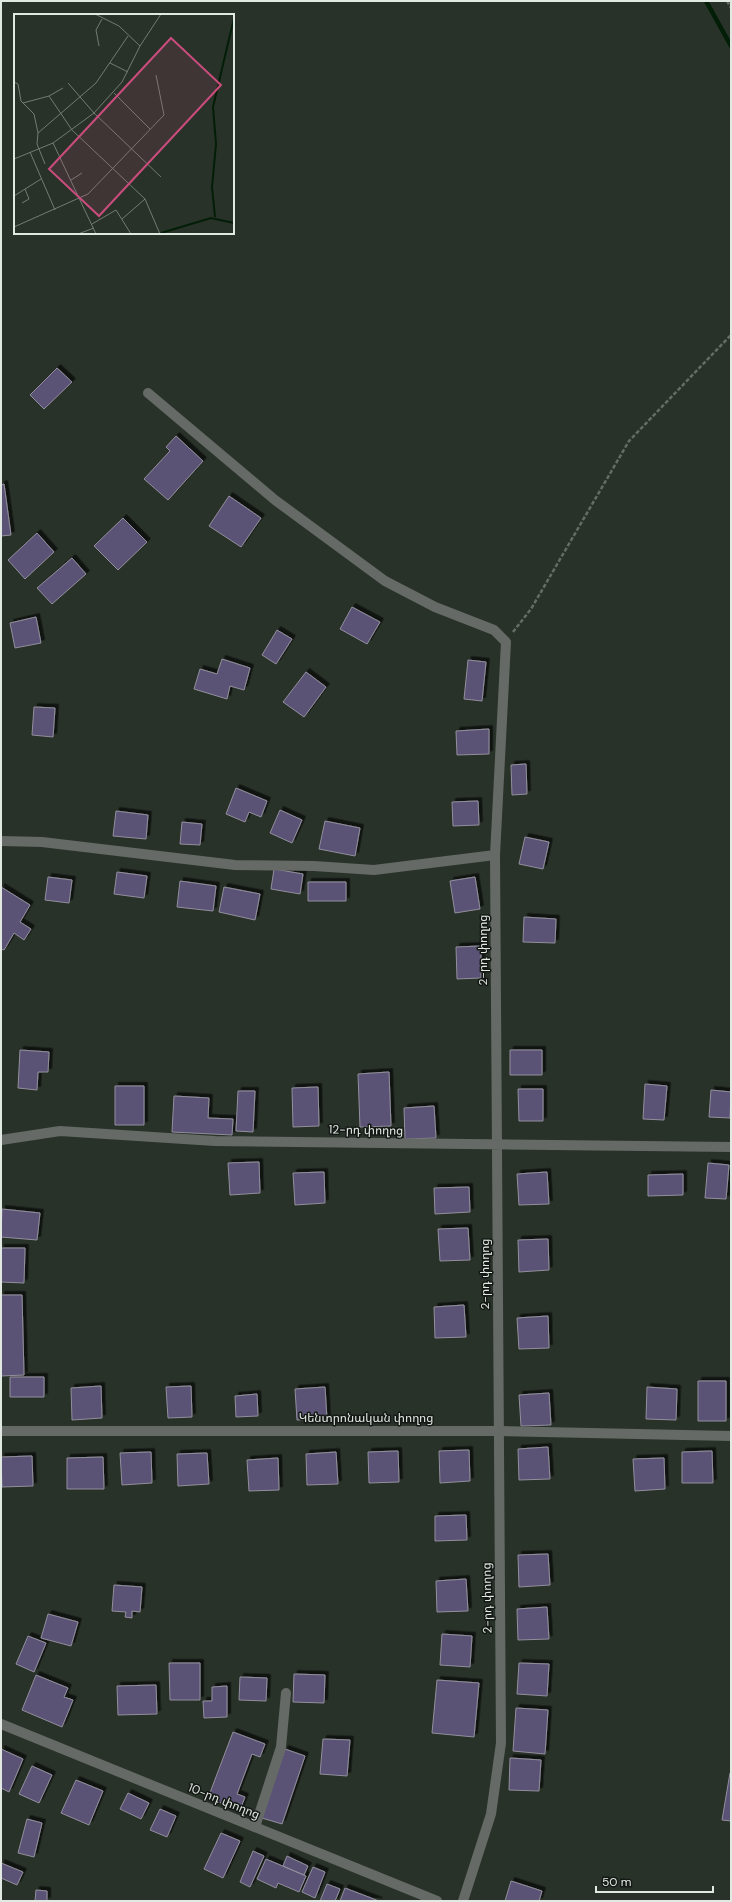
<svg xmlns="http://www.w3.org/2000/svg" width="732" height="1902" font-family="'DM Sans','Noto Sans Armenian',sans-serif">
  <style>
    .lines { fill: none; stroke-linecap: round; stroke-linejoin: round }
    .stream { stroke: #031e06; stroke-width: 4.5 }
    .building { fill: #5a5274; stroke: #928f9d; filter: url(#shadow) }
    .path { stroke: #646c64; stroke-width: 2.5; stroke-dasharray: 4 2; stroke-linecap: butt }
    .minor { stroke: #656a66; stroke-width: 10 }
    .tertiary { stroke: #656a66; stroke-width: 10 }
    .labels { text-anchor: middle; dominant-baseline: central; stroke-width: 3; stroke-linejoin: round; paint-order: stroke }
    .street-label { font-size: 12px; fill: #e2e8e2; stroke: #141915 }
    .inset-river { fill: none; stroke: #031e06; stroke-width: 2 }
    .inset-road { fill: none; stroke: #737b73; stroke-width: 1 }
    .view { fill: #ca4c7d; fill-opacity: 0.15; stroke: #ca4c7d; stroke-width: 2 }
    .inset-edge { fill: none; stroke: #e2e8e2; stroke-width: 2 }
  </style>
  <defs>
    <filter id="shadow"><feDropShadow dx="3.5" dy="-3.5" stdDeviation="0" flood-color="#0009"/></filter>
  </defs>
  <rect width="100%" height="100%" fill="#293229"/>
  <g class="lines">
    <!-- stream -->
    <path class="stream" d="M706,1L731,46"/>
  </g>
  <!-- building -->
  <path class="building" d="M57,368L72,382L44,409L30,395Z
    M176,436L203,461L168,500L144,479L170,451L166,447Z
    M4,484L11,535L1,536V485Z
    M229,496L261,518L241,547L209,526Z
    M123,518L147,542L118,570L94,546Z
    M37,533L54,552L25,579L8,560Z
    M72,558L86,574L52,604L37,588Z
    M352,607L380,622L367,644L340,629Z
    M36,617L41,643L15,648L10,623Z
    M277,630L292,639L276,664L262,655Z
    M222,659L250,668L244,690L230,686L227,699L194,689L200,669L217,674Z
    M468,660L486,662L482,701L464,699Z
    M306,672L326,687L304,717L283,702Z
    M34,707L55,708L53,737L32,735Z
    M489,729V754L457,755L456,731Z
    M526,764L527,794L512,795L511,765Z
    M236,788L267,801L261,817L249,812L245,822L226,814Z
    M478,801L479,825L453,826L452,802Z
    M280,810L302,820L292,843L270,833Z
    M116,811L148,815L146,839L113,836Z
    M325,821L360,828L355,856L319,849Z
    M182,822L202,824L200,845L180,844Z
    M525,837L549,842L543,869L519,864Z
    M274,869L303,874L300,894L271,889Z
    M117,872L147,876L144,898L114,894Z
    M48,877L72,880L69,903L45,900Z
    M475,877L480,909L455,913L450,881Z
    M180,881L216,886L213,911L177,907Z
    M308,882H346V901H308Z
    M1,887L30,905L20,922L31,929L24,940L14,933L4,950L1,949Z
    M224,887L260,894L255,920L219,912Z
    M524,917L556,919L555,943L523,942Z
    M481,946V978L457,979L456,947Z
    M20,1050L49,1052L48,1072H38L37,1090L18,1088Z
    M510,1050H542V1075H510Z
    M389,1072L391,1126L360,1127L358,1074Z
    M645,1084L667,1086L664,1120L643,1119Z
    M115,1086H144V1125H115Z
    M318,1087L319,1126L293,1127L292,1088Z
    M518,1089H543V1121H519Z
    M711,1090L731,1092L730,1118L709,1117Z
    M238,1091H255L253,1132L236,1131Z
    M174,1096L209,1098L208,1118L233,1119L232,1135L172,1132Z
    M434,1106L436,1138L405,1139L404,1108Z
    M259,1162L260,1193L230,1195L228,1163Z
    M708,1163L729,1165L726,1199L705,1198Z
    M324,1172L325,1203L295,1205L293,1173Z
    M547,1172L549,1204L519,1205L517,1174Z
    M683,1174V1195L648,1196V1175Z
    M469,1187L470,1212L435,1214L434,1188Z
    M2,1209L40,1213L37,1240L1,1237Z
    M468,1228L470,1260L440,1261L438,1229Z
    M548,1239L549,1270L519,1272L518,1240Z
    M1,1248H25L24,1283L1,1282Z
    M1,1295H22L24,1375L1,1376Z
    M464,1305L466,1337L435,1338L434,1307Z
    M548,1316L549,1348L519,1349L517,1318Z
    M10,1377H44V1397H10Z
    M698,1381H726V1421H698Z
    M101,1386L102,1418L72,1420L71,1388Z
    M191,1386L192,1417L168,1418L166,1387Z
    M325,1387L327,1419L297,1420L295,1389Z
    M647,1387L677,1389L676,1420L646,1419Z
    M549,1393L551,1425L521,1426L519,1395Z
    M257,1394L258,1416L236,1417L235,1396Z
    M548,1447L550,1479L519,1480L518,1449Z
    M469,1450L470,1481L440,1483L439,1451Z
    M398,1451L399,1482L369,1483L368,1452Z
    M712,1451L713,1483H682V1452Z
    M151,1452L152,1483L122,1485L120,1453Z
    M336,1452L338,1484L307,1485L306,1454Z
    M207,1453L209,1484L178,1486L177,1454Z
    M32,1456L33,1486L2,1487L1,1457Z
    M103,1457L104,1489H67V1458Z
    M278,1458L279,1490L249,1491L247,1460Z
    M664,1458L665,1489L635,1491L633,1459Z
    M466,1515L467,1540L435,1541V1516Z
    M548,1554L550,1585L519,1587L518,1555Z
    M466,1579L468,1611L437,1612L436,1581Z
    M114,1585L142,1587L140,1612L132,1611V1618L125,1617L126,1612L112,1611Z
    M547,1607L549,1639L518,1640L517,1609Z
    M48,1614L78,1622L71,1646L41,1638Z
    M442,1634L472,1636L470,1667L440,1665Z
    M28,1636L46,1643L34,1672L16,1664Z
    M169,1663H200V1700H170Z
    M519,1663L549,1664L547,1696L517,1694Z
    M294,1674L325,1675L324,1703L293,1702Z
    M36,1675L68,1688L64,1697L73,1700L62,1727L22,1710Z
    M240,1677L267,1678L266,1701L239,1700Z
    M437,1680L479,1683L474,1737L432,1733Z
    M156,1685L157,1714L118,1715L117,1686Z
    M227,1686V1717L204,1718L203,1701H212V1687Z
    M516,1708L548,1710L545,1754L513,1751Z
    M233,1732L265,1744L260,1757L252,1754L237,1794L245,1797L240,1810L208,1798Z
    M323,1739L350,1740L347,1776L320,1774Z
    M1,1749L23,1759L9,1792L1,1788Z
    M285,1749L305,1756L282,1824L262,1818Z
    M510,1758L541,1760L539,1791L509,1790Z
    M32,1766L52,1775L39,1803L19,1794Z
    M730,1773H731V1821L722,1820Z
    M76,1780L103,1791L89,1825L61,1813Z
    M128,1793L149,1803L141,1819L120,1809Z
    M160,1809L176,1816L167,1837L150,1830Z
    M27,1819L42,1823L34,1857L18,1853Z
    M221,1833L240,1841L223,1878L204,1869Z
    M253,1851L264,1856L250,1887L240,1882Z
    M287,1856L308,1866L304,1875L283,1866Z
    M266,1859L306,1876L299,1892L278,1883L276,1888L257,1879Z
    M1,1863L23,1872L17,1885L1,1878Z
    M313,1867L325,1872L315,1898L302,1892Z
    M511,1881L542,1891L539,1901H505Z
    M327,1884L340,1889L335,1901H320Z
    M345,1888L379,1901H340Z
    M36,1890L47,1891V1901H35Z"/>
  <g class="lines">
    <!-- path -->
    <path class="path" d="M727,1L731,8
      M513,632L531,609L629,441L731,335"/>
    <!-- minor -->
    <path class="minor" d="M148,393L275,500L385,581L435,607L494,630L506,642L495,855L501,1743L491,1814L463,1901
      M1,841L42,842L235,865L314,866L374,870L495,855
      M1,1140L60,1131L215,1141L731,1147
      M1,1724L437,1901
      M255,1827L281,1747L286,1693"/>
    <!-- tertiary -->
    <path class="tertiary" d="M1,1431H498L731,1436"/>
  </g>
  <g class="labels">
    <!-- street labels -->
    <g class="street-label">
      <text transform="translate(483 950) rotate(-90)">2-րդ փողոց</text>
      <text transform="translate(366 1130) rotate(1)">12-րդ փողոց</text>
      <text transform="translate(485 1274) rotate(-90)">2-րդ փողոց</text>
      <text x="366" y="1418">Կենտրոնական փողոց</text>
      <text transform="translate(487 1598) rotate(-91)">2-րդ փողոց</text>
      <text transform="translate(224 1801) rotate(22)">10-րդ փողոց</text>
    </g>
  </g>
  <!-- overview -->
  <g transform="translate(14 14)">
    <rect width="220" height="220" fill="#293229"/>
    <path class="inset-river" d="M201,203L198,173L202,130L199,93L220,4M147,219L197,204L220,209"/>
    <path class="inset-road" d="M81,0L105,12L126,32M85,32L82,16L88,5M96,49L114,58M0,68L4,70L7,87L20,100L24,119L23,130L31,150M54,69L80,99L147,163M100,79L136,115M35,82L58,116L131,185L146,220M9,89L35,82L49,74M24,119L82,69L114,22M39,129L82,220M16,138L41,196M0,145L39,129L80,99L108,68L126,32L147,0M57,166L68,159M0,182L27,165M8,189L15,185L11,175M108,205L131,185M78,210L102,196L117,220M0,213L74,180L150,101L142,61M64,220L80,214"/>
    <path class="view" d="M157,24L207,71L85,202L35,155Z"/>
    <rect width="220" height="220" class="inset-edge"/>
  </g>
  <!-- border -->
  <rect width="732" height="1902" fill="none" stroke="#e2e8e2" stroke-width="4"/>
  <!-- scale -->
  <path d="M596 1886v6h117v-6" fill="none" stroke="#e2e8e2" stroke-width="2"/>
  <text x="602" y="1886" font-size="12" fill="#e2e8e2" stroke="#141915" stroke-width="3" paint-order="stroke">50 m</text>
</svg>
